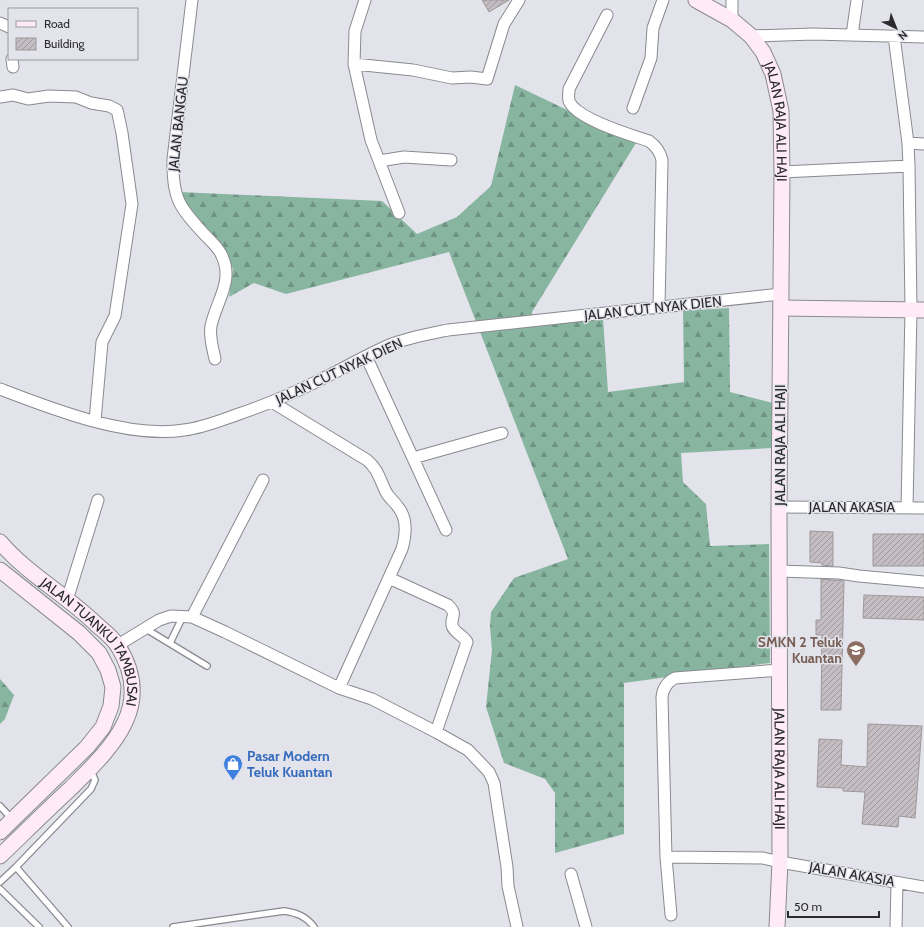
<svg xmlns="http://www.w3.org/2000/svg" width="924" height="927" font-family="Cabin,sans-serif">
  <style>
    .forest { fill: url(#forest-firs) }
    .building { fill: url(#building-hatch); stroke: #9e989b }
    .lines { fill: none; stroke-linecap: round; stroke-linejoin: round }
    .lane-casing { stroke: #898a90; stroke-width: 8 }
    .street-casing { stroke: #898a90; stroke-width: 13 }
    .secondary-casing { stroke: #898a90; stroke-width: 17 }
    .lane { stroke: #fff; stroke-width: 5.5 }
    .street { stroke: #fff; stroke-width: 11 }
    .secondary { stroke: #ffebf8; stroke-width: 15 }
    .labels { text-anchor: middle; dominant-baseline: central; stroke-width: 3; stroke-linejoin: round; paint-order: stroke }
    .street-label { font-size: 14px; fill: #2b2b2e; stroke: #e3e4eb }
    .education-label { font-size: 14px; font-weight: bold; fill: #785e54; stroke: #e3e4eb; text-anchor: end }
    .shop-label { font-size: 14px; font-weight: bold; fill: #366cbe; stroke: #e3e4eb; text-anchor: start }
  </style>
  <defs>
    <pattern id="forest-firs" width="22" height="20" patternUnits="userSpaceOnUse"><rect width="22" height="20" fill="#88b5a0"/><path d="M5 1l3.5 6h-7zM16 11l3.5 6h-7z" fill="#6f9383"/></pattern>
    <pattern id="building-hatch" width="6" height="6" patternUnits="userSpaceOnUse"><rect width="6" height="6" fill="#c4bdc1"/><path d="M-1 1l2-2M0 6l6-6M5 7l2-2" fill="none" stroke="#9f9a9d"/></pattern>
  </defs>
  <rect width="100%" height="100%" fill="#e3e4eb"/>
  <!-- forest -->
  <path class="forest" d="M515,85L636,143L532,312L534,324L603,318L608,392L684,382L683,311L729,308L730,392L773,403V448L681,453L683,482L706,504L710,546L769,544L770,663L624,683V834L555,853V793L545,779L504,763L486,707L492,650L490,627L491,612L514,578L568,559L449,252L286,294L254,283L229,297L233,269L226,253L186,209L179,192L382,201L417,234L457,217L491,186Z
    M0,679L14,695L5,719L0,724Z"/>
  <!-- building -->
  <path class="building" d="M482,0H509L489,12Z
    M810,531L833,532V566L822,565V563L810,562Z
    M873,534H924V566H873Z
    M821,579L844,581L841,710H821L822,635H816V620H821Z
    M864,595L924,597V620L863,618Z
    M868,724L922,726L915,818L899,816L898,827L862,824L865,792L843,791V788L817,787L819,739L842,740L841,765L867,767Z"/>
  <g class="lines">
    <!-- lane casing -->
    <g class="lane-casing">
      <path id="lane" d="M146,629L207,666
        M170,643L183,616
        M0,806L12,819
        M0,882L16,867
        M0,889L39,927
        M68,927L16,867L91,789L95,780L90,769
        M173,927L284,911C297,913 306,916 314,927"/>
    </g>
    <!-- street casing -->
    <g class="street-casing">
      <path id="street" d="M192,0L173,159C172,198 179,207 205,235C211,241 219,248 222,256C234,281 216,302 211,326C209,337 213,349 215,359
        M365,0L355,31L354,64L371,140L399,213
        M607,15L569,89C569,93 568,97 569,101C576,119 631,135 649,141C656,146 660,151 662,160L659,307
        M732,20V0
        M0,23L9,27
        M852,35L857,0
        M751,36L813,34L924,37
        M894,36L908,143L909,166L911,310L907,508
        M12,59L13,67
        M354,64L413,70L452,78L471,77L487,79L504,24L519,0
        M0,97L13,95L28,99L49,96L76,97L91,103L109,106L117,110L118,114L122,133L132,204L115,316L102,342L95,421
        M633,108L651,58L653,28L663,0
        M908,143L924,144
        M379,161L404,157L451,160
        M782,172L909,166
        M366,356L446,530
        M0,389C52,409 128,439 184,430C202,428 219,421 236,415C266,405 294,393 322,379C344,368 365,356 387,346C406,338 428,334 448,330L781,294
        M272,402L367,460C378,469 380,480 386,492C389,498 395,502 398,507C408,519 406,535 402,549L339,688
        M413,458L502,433
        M779,507L924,508
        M779,571L839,573L859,576L924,582
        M389,578L448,605C458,615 451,615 452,625C453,632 464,636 467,642L436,732
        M67,600L98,500
        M192,617L263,480
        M118,645L159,620L171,616L192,617L225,632L339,688L372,699L436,732L468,750L489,772L494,783L507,867L508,886L517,927
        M780,670L675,678C667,682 663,688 662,697L666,857L763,858L780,862L924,887
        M666,857L671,915
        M571,874L586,927
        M896,927L897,883"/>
    </g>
    <!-- secondary casing -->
    <g class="secondary-casing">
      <g id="secondary">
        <path id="s1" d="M696,0L732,20L751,36L763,52L773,74L781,111L782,172L779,507L780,862L777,927"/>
        <path d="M781,308L924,310"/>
        <path id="s2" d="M0,542C27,574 68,596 97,625C104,631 113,638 118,646C156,707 111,748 70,789C46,811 23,834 0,856"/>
        <path d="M0,570L79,633L99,653L108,670L113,687L111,706L103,727L87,747L0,832"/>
      </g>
    </g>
    <!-- lane -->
    <use href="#lane" class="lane"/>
    <!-- street -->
    <use href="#street" class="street"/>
    <!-- secondary -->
    <use href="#secondary" class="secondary"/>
  </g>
  <!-- icons -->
  <defs>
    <g id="school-pin" transform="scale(1)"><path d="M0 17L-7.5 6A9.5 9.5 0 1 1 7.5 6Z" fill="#8d6e63" stroke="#e3e4eb"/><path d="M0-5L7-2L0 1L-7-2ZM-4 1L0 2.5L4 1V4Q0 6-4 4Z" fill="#fff"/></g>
    <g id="shop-pin" transform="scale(1)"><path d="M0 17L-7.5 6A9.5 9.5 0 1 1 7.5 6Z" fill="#3f7fe0" stroke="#e3e4eb"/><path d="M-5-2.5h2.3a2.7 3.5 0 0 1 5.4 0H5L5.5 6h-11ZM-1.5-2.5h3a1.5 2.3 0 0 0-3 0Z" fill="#fff"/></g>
  </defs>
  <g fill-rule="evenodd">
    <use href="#school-pin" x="856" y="650"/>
    <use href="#shop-pin" x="233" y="764"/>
  </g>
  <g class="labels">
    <!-- street labels -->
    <g class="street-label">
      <text stroke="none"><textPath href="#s1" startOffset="158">JALAN RAJA ALI HAJI</textPath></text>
      <text transform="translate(178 124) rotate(-84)">JALAN BANGAU</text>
      <text transform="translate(653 308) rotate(-6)">JALAN CUT NYAK DIEN</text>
      <text transform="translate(339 371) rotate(-25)">JALAN CUT NYAK DIEN</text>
      <text transform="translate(780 445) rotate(-90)">JALAN RAJA ALI HAJI</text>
      <text x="852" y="507">JALAN AKASIA</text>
      <text stroke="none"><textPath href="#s2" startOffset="139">JALAN TUANKU TAMBUSAI</textPath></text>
      <text stroke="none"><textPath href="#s1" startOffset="806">JALAN RAJA ALI HAJI</textPath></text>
      <text transform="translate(852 874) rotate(10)">JALAN AKASIA</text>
    </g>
    <!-- education labels -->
    <g class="education-label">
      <text x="842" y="642">SMKN 2 Teluk<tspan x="842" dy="16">Kuantan</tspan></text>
    </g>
    <!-- shop labels -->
    <g class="shop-label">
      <text x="247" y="756">Pasar Modern<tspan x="247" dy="16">Teluk Kuantan</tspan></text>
    </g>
  </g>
  <!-- legend -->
  <rect x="8" y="8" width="130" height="52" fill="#e3e4eb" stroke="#999a9f"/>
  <rect x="16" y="21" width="20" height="6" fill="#ffebf8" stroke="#999a9f"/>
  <text x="44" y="28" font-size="12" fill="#2b2b2e">Road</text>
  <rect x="16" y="38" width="20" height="12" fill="url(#building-hatch)" stroke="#999a9f"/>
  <text x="44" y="48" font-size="12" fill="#2b2b2e">Building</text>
  <!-- north arrow -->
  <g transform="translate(896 28) rotate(137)" stroke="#e3e4eb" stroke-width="3" paint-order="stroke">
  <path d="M0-3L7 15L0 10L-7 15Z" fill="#2b2b2e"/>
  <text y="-6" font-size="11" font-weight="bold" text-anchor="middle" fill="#2b2b2e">N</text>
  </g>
  <!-- scale -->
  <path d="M788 911v6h91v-6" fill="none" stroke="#2b2b2e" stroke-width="2"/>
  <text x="794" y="911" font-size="12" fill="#2b2b2e" stroke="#e3e4eb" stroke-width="3" paint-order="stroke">50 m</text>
</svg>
